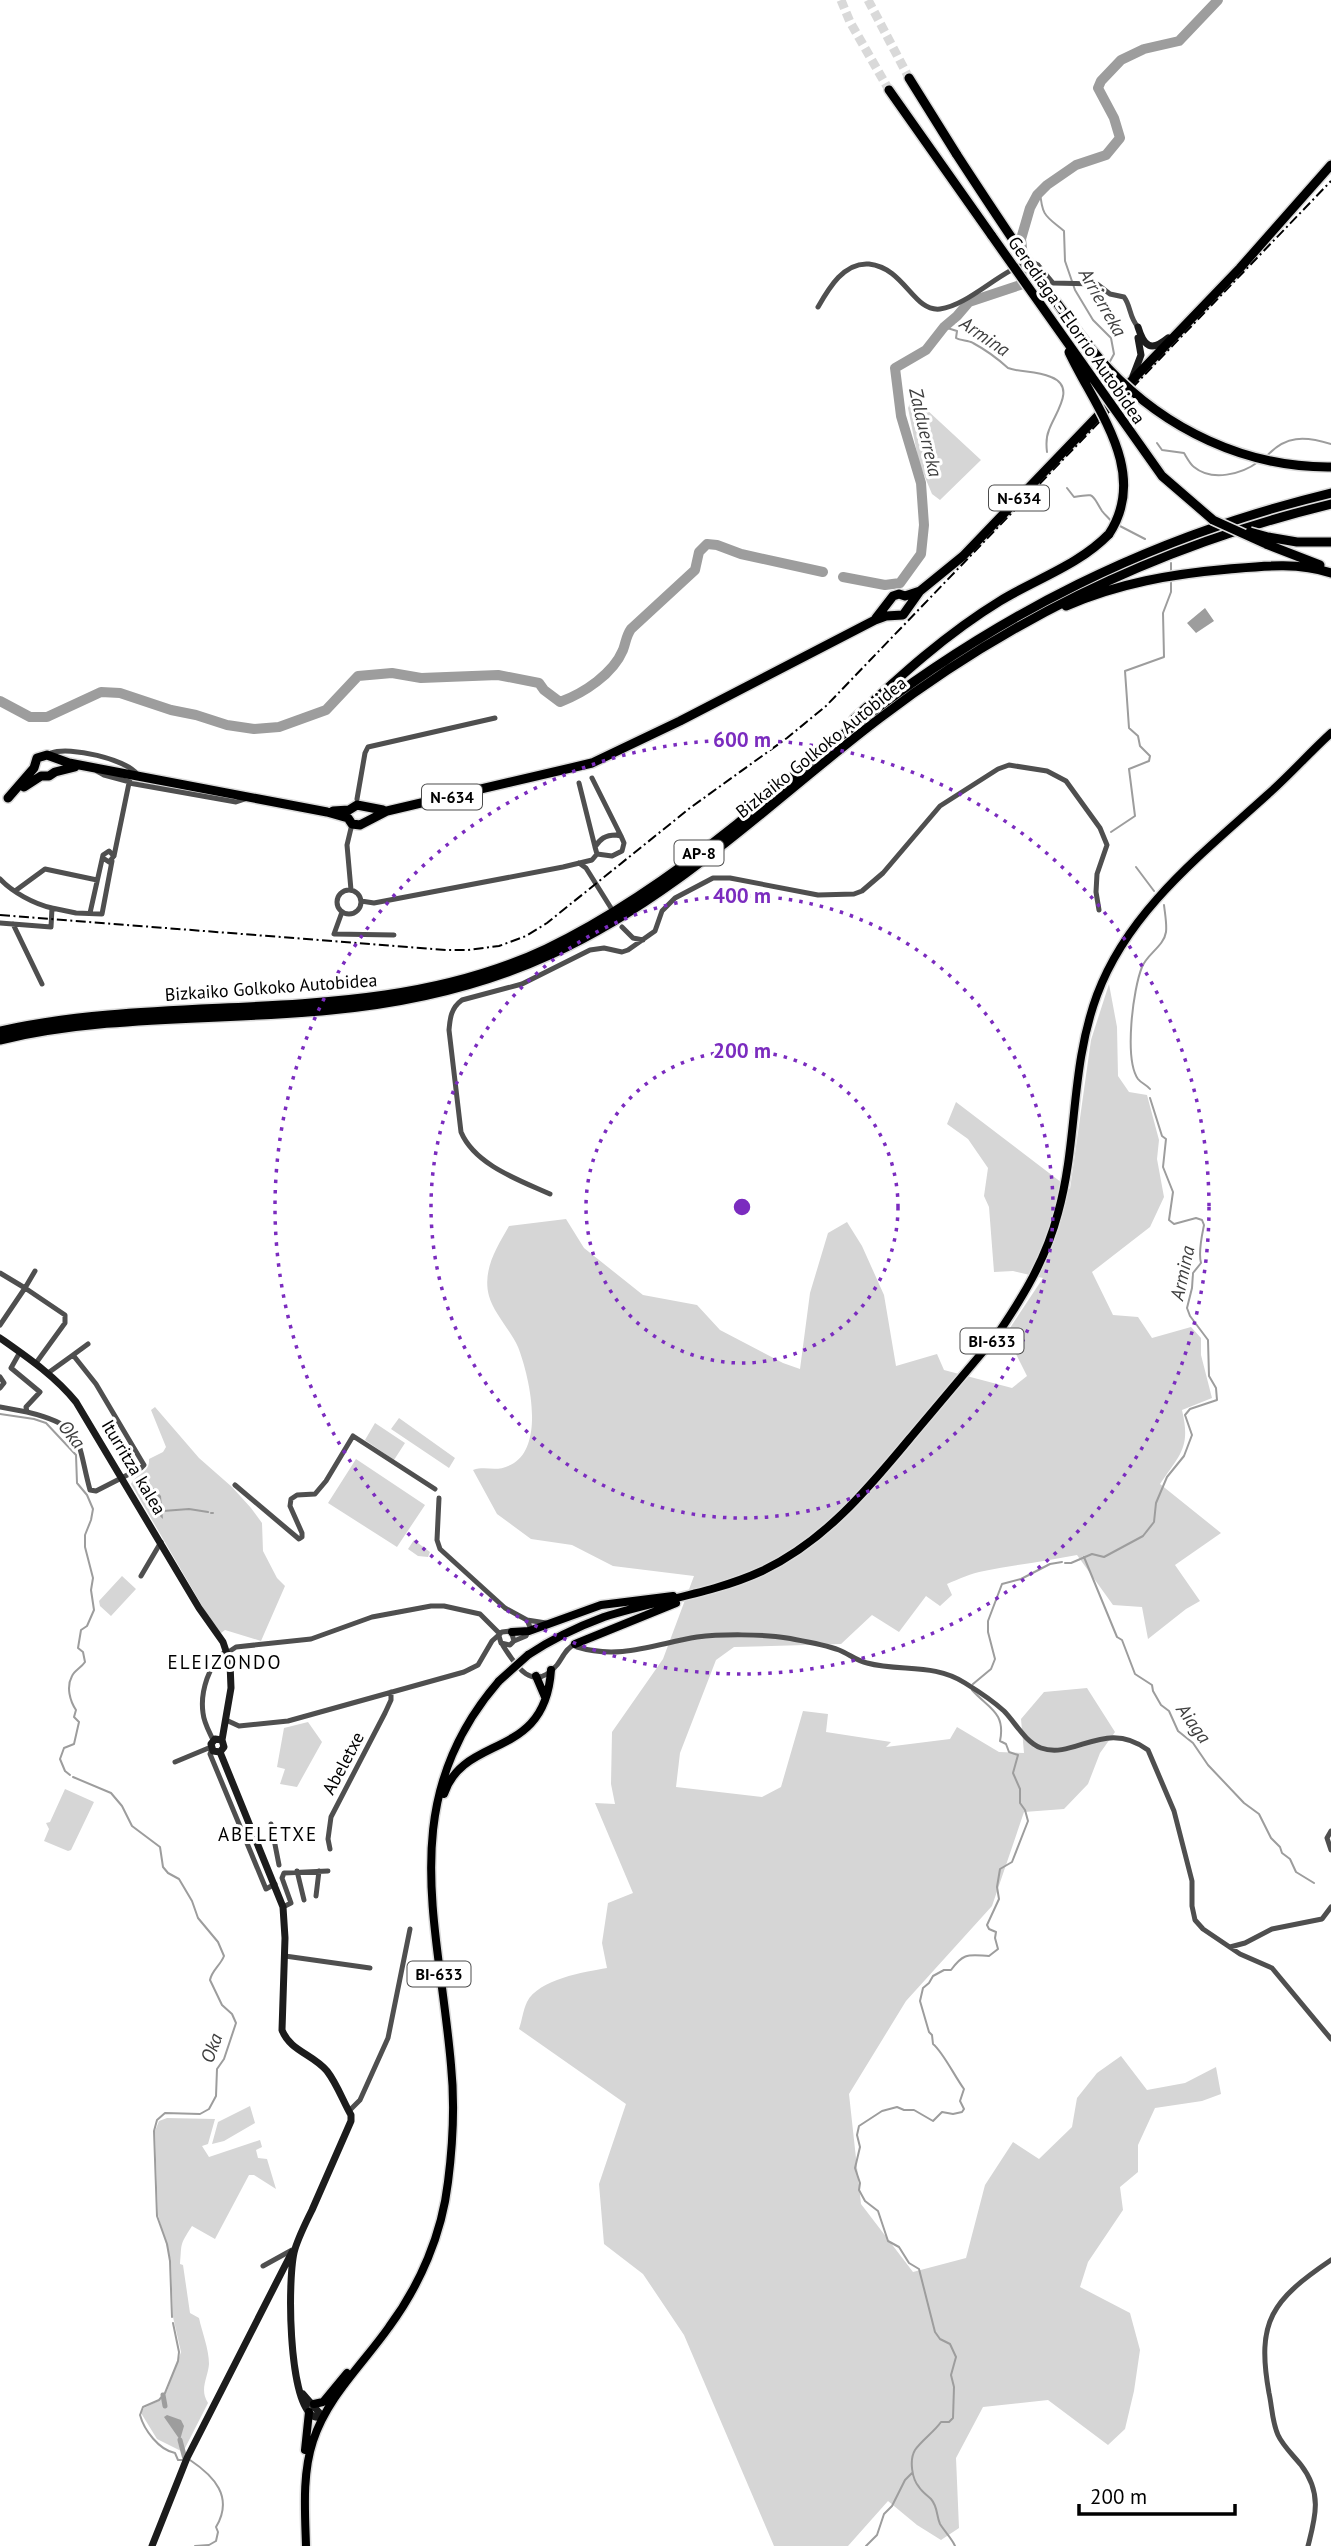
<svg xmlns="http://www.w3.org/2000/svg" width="1331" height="2546" font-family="'PT Sans',sans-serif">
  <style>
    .green { fill: #d6d6d6 }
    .water { fill: #9d9d9d }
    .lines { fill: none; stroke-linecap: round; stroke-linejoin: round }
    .stream { stroke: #9d9d9d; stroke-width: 2 }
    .canal { stroke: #9d9d9d; stroke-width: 5 }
    .river { stroke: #9d9d9d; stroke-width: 10 }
    .highway-tunnel { stroke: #d9d9d9; stroke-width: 9; stroke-dasharray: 9 4.5; stroke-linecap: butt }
    .primary-casing { stroke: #dbdbdb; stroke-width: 11 }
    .highway-casing { stroke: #dbdbdb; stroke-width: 12 }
    .street { stroke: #4f4f4f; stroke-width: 5 }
    .secondary { stroke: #1c1c1c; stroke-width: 7 }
    .primary { stroke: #000; stroke-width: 8 }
    .highway { stroke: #000; stroke-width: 9 }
    .rail { stroke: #000; stroke-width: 2; stroke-dasharray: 10 3.5 2 3.5; stroke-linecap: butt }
    .primary-bridge-casing { stroke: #dbdbdb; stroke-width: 11; stroke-linecap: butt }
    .highway-bridge-casing { stroke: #dbdbdb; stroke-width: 12; stroke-linecap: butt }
    .primary-bridge { stroke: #000; stroke-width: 8 }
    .highway-bridge { stroke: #000; stroke-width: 9 }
    .ring { fill: none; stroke: #7b2cbf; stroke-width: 3.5; stroke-dasharray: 3.5 7 }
    .labels { text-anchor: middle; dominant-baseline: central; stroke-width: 6; stroke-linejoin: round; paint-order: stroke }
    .shield { fill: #fff; stroke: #4c4c4c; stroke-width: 2 }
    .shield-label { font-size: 16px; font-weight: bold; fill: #000 }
    .street-label { font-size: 18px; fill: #000; stroke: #fff }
    .water-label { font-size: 19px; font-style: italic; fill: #3e3e3e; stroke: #fff }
    .neighbourhood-label { font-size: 19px; letter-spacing: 2px; fill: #000; stroke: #fff }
    .centre { fill: #7b2cbf; stroke: #fff; stroke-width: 3.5 }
    .ring-label { font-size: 21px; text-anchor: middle; font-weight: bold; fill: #7b2cbf; stroke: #fff; stroke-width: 6; stroke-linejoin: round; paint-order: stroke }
  </style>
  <rect width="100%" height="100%" fill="#fff"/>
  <!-- green -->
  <path class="green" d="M913,397L981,460L940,500L932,494L919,463L908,408Z
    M1109,984L1117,1027L1118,1076L1129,1092L1147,1095L1159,1140L1157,1159L1164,1197L1150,1227L1092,1272L1113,1315L1138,1317L1152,1338L1191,1327L1201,1338V1355L1212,1398L1182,1410C1191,1448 1180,1454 1160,1484L1221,1533L1175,1565L1200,1601L1186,1609L1148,1639L1142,1607L1113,1605L1077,1555C1046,1561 1015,1565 984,1571C971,1573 959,1579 947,1584L952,1595L940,1606L926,1596L899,1632L872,1615L841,1644L734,1647L716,1660L680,1753L676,1787L762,1797L781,1787L803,1711L828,1714L826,1732L891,1742L886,1747L950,1739L957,1727L999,1752L1024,1753L1021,1719L1044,1692L1087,1688L1115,1732L1100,1753L1088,1784L1064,1809L1024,1812L992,1906L906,2001L849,2094L861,2204L913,2272L966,2258L985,2185L1013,2142L1039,2159L1072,2127L1077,2098L1097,2073L1121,2056L1147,2090L1185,2083L1216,2067L1221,2094L1202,2101L1155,2108L1138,2145V2172L1120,2187L1123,2210L1088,2262L1080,2287L1130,2313L1140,2350L1134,2391L1125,2429L1108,2445L1048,2400L983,2407L956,2458L959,2528L941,2540L917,2525L888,2501L848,2546H774L684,2335L643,2274L604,2244L599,2184L626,2104L519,2029C522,2021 523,2010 527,2002C539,1979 584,1972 607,1968L602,1943L608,1903L633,1893L595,1803L615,1804L611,1784L612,1732L663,1659L694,1576L613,1566L572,1545L531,1539L497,1514L473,1470C488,1465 496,1474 514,1463C545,1443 529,1375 518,1347C511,1331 493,1312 489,1296C482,1270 497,1247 509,1226L566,1219L584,1248L643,1295L697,1305L720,1330L783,1363L800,1369L810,1293L828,1233L847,1222L862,1246L884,1295L896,1366L937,1354L944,1370L1012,1388L1027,1376L1006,1334L1043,1278L1013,1271L994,1272L989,1207L984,1196L988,1168L968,1139L947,1124L956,1102L1070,1189L1091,1040Z
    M155,1407L199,1458L232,1487L251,1508L262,1523L263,1551L277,1578L285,1586L261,1641L225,1630L221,1633L208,1616L131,1484C136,1473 150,1474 149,1459L163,1452L166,1447L151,1410Z
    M399,1418L455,1458L449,1468L391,1429Z
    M375,1423L405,1443L394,1460L365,1440Z
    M356,1459L425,1505L397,1547L328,1503Z
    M414,1540L430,1552L428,1557L418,1556L408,1549Z
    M122,1576L136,1589L111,1616L100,1606L99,1601Z
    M308,1722L322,1742L297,1787L280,1784L285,1769L277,1767L284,1728Z
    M65,1789L94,1802L71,1850L68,1851L44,1841L49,1829L46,1823L50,1822Z
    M250,2106L255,2123L224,2141L212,2144L218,2122Z
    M167,2118L215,2119L208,2144L202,2146L209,2157L260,2140L262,2147L256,2150L258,2158L267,2159L276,2189L254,2175H249L215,2239L192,2226C179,2246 182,2243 180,2264L183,2265L190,2313L199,2318C202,2332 209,2349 209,2364C208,2378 199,2389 208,2403L183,2452L157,2439L141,2413L144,2408L160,2400L167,2391L181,2352L173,2317L171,2261L158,2215L155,2131L159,2121Z"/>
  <!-- water -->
  <path class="water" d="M1205,608L1214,621L1196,633L1187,623Z
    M153,1488L161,1496L163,1519C155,1512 149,1504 148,1494Z
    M167,2415L181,2420L184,2426L180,2440L164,2417Z"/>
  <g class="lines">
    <!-- stream -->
    <path class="stream" d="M1040,191C1042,217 1046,216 1064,231L1065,261L1075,290L1093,320L1111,338L1114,354L1108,365
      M944,327L957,331L956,338C961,341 968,340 973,343C986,350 997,358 1008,368C1022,373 1035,370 1051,377C1077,387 1055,413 1049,430C1046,437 1046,444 1047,452
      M1105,370L1103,379L1112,391
      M1157,443L1162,450L1184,453C1187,458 1190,464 1194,467C1212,482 1242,474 1258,462
      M1266,457C1285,435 1305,436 1331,444
      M1067,488L1074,497C1096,493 1091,494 1102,511C1105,515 1108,517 1111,521
      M1118,525L1145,539
      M1171,563V572
      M1111,832L1135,816L1129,769L1149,761L1150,756L1140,746L1138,736L1129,728L1125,671L1164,657L1163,613L1171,592V580
      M1136,867L1154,891
      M1150,1089C1147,1085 1141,1083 1138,1079C1124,1059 1133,989 1142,967C1147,954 1164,946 1166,932C1167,924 1165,914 1164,905
      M0,1414L34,1419L46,1423L76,1455L77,1483L87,1495L93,1509L91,1520L85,1535V1547L93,1578L91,1590L94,1610L87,1626L81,1630L78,1648L83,1652L85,1662C81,1668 75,1670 72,1676C66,1687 70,1701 76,1710L74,1717L79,1722L74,1744L64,1748L60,1759L65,1771L70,1775
      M163,1511L189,1509L208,1512
      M211,1513H213
      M1084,1557L1117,1637L1122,1640L1135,1674L1152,1685L1153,1691L1161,1705L1169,1711L1178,1731L1193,1743L1208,1765L1244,1803L1259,1814L1271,1838L1280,1847L1282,1853L1290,1859L1296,1872L1314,1883
      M1065,1563H1071L1092,1554L1104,1557L1143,1536L1154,1522L1156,1503L1167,1477L1184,1456L1192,1435L1185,1415L1190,1409L1217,1400L1216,1388L1209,1376L1208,1340L1190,1316L1187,1308L1192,1288L1193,1273L1201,1263C1198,1252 1202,1235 1204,1225L1202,1220L1196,1218L1174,1224L1169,1220L1173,1192L1163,1167L1166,1139L1162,1136L1150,1098
      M973,1684L991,1669L995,1659L988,1632V1621L1002,1584L1021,1579L1050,1564L1062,1562
      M73,1777L111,1793L122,1806L132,1826L160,1847L163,1867L168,1873L179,1879L192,1901L198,1918L218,1942L224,1956C220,1966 212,1970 210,1980L222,2005L232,2014L236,2023L224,2059L217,2069L216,2096L209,2109L200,2114L165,2113L157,2120L154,2131L157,2216L167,2244L170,2261L172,2317
      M173,2323L179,2352L178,2361L165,2393L159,2400L143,2407L140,2415C144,2430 159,2450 175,2453L178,2460H183
      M190,2460C214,2476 234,2497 216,2527L218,2532L216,2541L209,2545L195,2546
      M866,2546L877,2535L884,2514L892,2506L905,2480L912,2473
      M955,2546C951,2537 945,2532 940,2524C936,2515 938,2507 931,2499C927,2495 922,2492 919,2487C912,2479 909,2460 915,2450C922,2440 934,2432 941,2422H949L953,2418L954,2387L951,2375L956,2357L950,2344L940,2339L935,2332L919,2269L909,2263L899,2247L888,2241L878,2211L865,2201L859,2190L860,2183L855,2168L860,2147L857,2135L859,2126L882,2111L897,2107L904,2110H914L933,2121L942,2112L953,2114L962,2112L964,2109L960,2101L964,2089C955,2077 943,2052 933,2044L932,2035L929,2032L920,2001L923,1988L929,1983L933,1976L944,1970H951C964,1952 969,1955 989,1956L998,1949L995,1938L996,1932L989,1929L987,1925L999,1899L997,1887L1000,1869L1012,1862L1028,1821L1025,1810L1020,1803V1789L1013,1773L1018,1755L1009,1752L1006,1744L1000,1741C1006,1712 988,1708 972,1690"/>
    <!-- canal -->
    <path class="canal" d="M163,2395L165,2406
      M180,2440L185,2459"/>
    <!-- river -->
    <path class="river" d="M843,577L885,585L900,583L921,554L924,525L921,483L901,416L895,368L926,350L944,327L957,316L969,302L1026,283L1021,239L1030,208L1037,195L1047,185L1076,165L1106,155L1120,138L1114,118L1098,88L1101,81L1121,60L1144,49L1179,41L1218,0
      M0,701L30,717H47L101,692L120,693L171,710L196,715L227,725L254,729L279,727L326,710L358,676L392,673L421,678L498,675L539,683L544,690L560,702C584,693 613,674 623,650C626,642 626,636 631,629L695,570L699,552L707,544L717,545L741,554L823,572"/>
    <!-- highway-tunnel -->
    <path class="highway-tunnel" d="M841,0L850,22L889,90
      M868,0L909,78"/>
    <!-- primary casing -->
    <g class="primary-casing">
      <path id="primary" d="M512,1632L529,1631L601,1605L673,1596
        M575,1644L676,1603
        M528,1655C552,1639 577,1627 604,1617C656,1600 712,1594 762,1571C825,1541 867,1490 911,1437C940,1403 968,1369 997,1335C1023,1297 1046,1259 1058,1213C1078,1141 1070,1068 1097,995C1128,911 1202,854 1266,796C1289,776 1309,753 1331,733
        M536,1676L545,1697
        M444,1794C464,1733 545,1761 551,1670
        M314,2404L323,2402L347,2373
        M305,2450L309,2412
        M306,2546C305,2512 302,2474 313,2441C327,2397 363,2364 389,2327C420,2285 442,2234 448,2182C453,2143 455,2104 451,2065C439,1924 394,1802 499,1681"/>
    </g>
    <!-- highway casing -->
    <g class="highway-casing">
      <path id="highway" d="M909,78L957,155
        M889,90L992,236
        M1268,537L1297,542H1331
        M1266,544L1320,565
        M1066,606C1119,583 1172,574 1229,569C1263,566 1298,562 1331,573
        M876,618L893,596L899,594L905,596L920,591L963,556L1240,268L1331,165
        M854,719C900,676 946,634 1000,601C1036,579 1079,565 1109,534
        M24,787L41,776H49L55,772L75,767
        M8,798L34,768L37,758L47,755L69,763L327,812L348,818L352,824L360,825L387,811L592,763L680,721L875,620L886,616L903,615L920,591
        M333,811L349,810L357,805L383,810
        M0,1031C180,991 374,1030 546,949C615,916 677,872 737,824C775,793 811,759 850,729C997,614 1150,537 1331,493
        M0,1040C109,1014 220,1021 331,1010C407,1003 482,986 552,954C677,897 772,800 880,718C1015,615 1167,544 1331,504"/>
    </g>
    <!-- street -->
    <path class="street" d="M818,307C829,288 844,262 869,264C905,268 913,312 940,309C970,305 1002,268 1032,262L1038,265L1053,283L1097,284L1110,294L1124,297C1131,306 1129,317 1138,327
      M51,756V753C70,746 126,759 138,775
      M97,771L104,775L130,782
      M592,778L621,836
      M579,783L595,847
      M357,799L365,753L368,747L495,718
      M616,835L621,836L624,843L622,851L612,856L597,854L595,847C600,839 605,835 616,835Z
      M114,856L129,783L236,802L245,799
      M579,863L586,868L611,908
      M0,879C12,892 34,904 52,908L51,927L0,923
      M337 902a12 12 0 1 1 24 0a12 12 0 1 1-24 0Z
      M351,890L347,845L352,824
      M15,891L45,869L97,880
      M361,901L374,903L563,867L592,860L597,854
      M52,908L76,913L102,914L112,861
      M342,912L334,934L394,935
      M90,913L103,855L109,851L114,856L109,862L103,858
      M13,924L42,984
      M622,927L633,938L643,940
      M550,1194C519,1180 475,1165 461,1132L449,1030C450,1018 451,1008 462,1000L522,984L590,950L604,948L622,952L628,950L655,931L662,911L675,898L713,878H730L818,895L854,894L862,891L883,873L940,806L998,769L1009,765L1047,771L1066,781L1100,828L1107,845L1097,874L1096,892L1099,910
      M35,1271L25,1288L65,1315V1323L36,1363
      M0,1273L25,1288L0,1325
      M20,1352L11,1368L40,1392L26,1407L27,1412C85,1426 76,1438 90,1490L96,1491L141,1468L144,1465L141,1460L96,1384L73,1355L48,1373
      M73,1355L88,1344
      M0,1377L4,1383L0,1388
      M0,1407L27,1412
      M235,1485L299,1539L302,1537V1533L290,1506L291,1499L297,1495L315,1494L326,1481L353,1436L435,1489
      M439,1498L437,1540L440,1549L505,1608L527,1620L530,1627L526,1636L514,1641
      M141,1576L161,1542
      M527,1620L546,1623
      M502,1644C514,1663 532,1695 557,1665C563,1657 566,1648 575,1644L577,1647C620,1660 655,1644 697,1637C720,1634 764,1634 787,1638C803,1641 823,1644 839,1650C849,1654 857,1661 867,1663C901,1672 934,1663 965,1683C978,1691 993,1701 1004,1711C1015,1722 1025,1742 1041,1748C1075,1760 1105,1718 1148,1750L1174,1811L1192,1881V1906L1195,1920L1203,1929L1240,1954L1272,1968L1331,2039
      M227,1653L236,1647L311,1639L372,1617L431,1606H444L480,1614L500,1634
      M226,1720L239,1726L288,1721L464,1672L478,1665L492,1641L502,1632L511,1631L514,1641L510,1645L501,1643L499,1636
      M213,1740C209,1731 204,1723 203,1713C200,1692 209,1663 226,1651
      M212,1749L210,1754L266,1889L275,1884
      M175,1762L211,1747
      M271,1824L279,1865
      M1331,1831L1327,1838L1331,1850
      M330,1849L328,1839L331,1817L385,1713L391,1700V1692
      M297,1871L304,1900
      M316,1896L319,1871
      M283,1907L291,1903L282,1878L284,1873L328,1871
      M1230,1947L1245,1943L1272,1929L1322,1919L1331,1907
      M285,1956L370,1968
      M349,2111L360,2100L388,2038L410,1929
      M263,2266L292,2250
      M1308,2546C1316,2516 1322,2492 1301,2465C1293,2455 1283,2446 1278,2435C1272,2422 1272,2406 1269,2393C1256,2321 1272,2300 1331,2260"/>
    <!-- secondary -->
    <path class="secondary" d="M1138,327C1144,347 1151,352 1168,338
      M1133,376L1141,355L1138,338
      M0,1338C27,1357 55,1376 76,1402L199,1608L223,1642L230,1663L231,1688L222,1740L224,1747L220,1752
      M220,1752L283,1907L285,1938L282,2030C290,2051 313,2054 327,2071C337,2084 343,2101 351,2115V2121C338,2151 325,2180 312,2210C306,2222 299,2236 295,2249C287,2275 288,2401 313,2416C317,2418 319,2417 323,2417
      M220,1752L213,1751L211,1744L215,1739L222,1740
      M303,2394L323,2417
      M152,2546L187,2458L292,2252"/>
    <!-- primary -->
    <use href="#primary" class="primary"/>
    <!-- highway -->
    <use href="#highway" class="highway"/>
    <!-- rail -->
    <path class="rail" d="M0,915L446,950H468L499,946L526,936L547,923L690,808L787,738L826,706L1331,181"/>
    <!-- primary-bridge casing -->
    <g class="primary-bridge-casing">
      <path id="primary-bridge" d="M499,1681L528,1655"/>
    </g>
    <!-- highway-bridge casing -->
    <g class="highway-bridge-casing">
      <path id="highway-bridge" d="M957,155C987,201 1017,247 1049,292C1068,318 1086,345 1108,368C1165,429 1246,468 1331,467
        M992,236L1162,476L1213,520L1266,544
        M1069,352C1095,408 1150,471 1109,534
        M1250,532L1268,537"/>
    </g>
    <!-- primary-bridge -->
    <use href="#primary-bridge" class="primary-bridge"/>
    <!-- highway-bridge -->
    <use href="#highway-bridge" class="highway-bridge"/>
  </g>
  <!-- distance rings -->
  <g class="ring">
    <circle cx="742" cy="1207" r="156"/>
    <circle cx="742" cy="1207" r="311"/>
    <circle cx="742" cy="1207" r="467"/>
  </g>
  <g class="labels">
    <!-- shield labels -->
    <g class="shield">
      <rect x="989" y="485.5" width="60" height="25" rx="5"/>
      <rect x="422" y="784.5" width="60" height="25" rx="5"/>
      <rect x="674.5" y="840.5" width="49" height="25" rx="5"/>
      <rect x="960.5" y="1328.5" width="63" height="25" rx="5"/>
      <rect x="407.5" y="1961.5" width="63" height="25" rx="5"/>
    </g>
    <g class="shield-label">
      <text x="1019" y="498">N-634</text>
      <text x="452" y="797">N-634</text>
      <text x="699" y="853">AP-8</text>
      <text x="992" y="1341">BI-633</text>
      <text x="439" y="1974">BI-633</text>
    </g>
    <!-- street labels -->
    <g class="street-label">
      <text transform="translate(1077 330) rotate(55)">Gerediaga - Elorrio Autobidea</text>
      <text transform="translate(821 747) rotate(-39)">Bizkaiko Golkoko Autobidea</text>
      <text transform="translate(271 987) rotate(-4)">Bizkaiko Golkoko Autobidea</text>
      <text transform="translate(134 1467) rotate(59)">Iturritza kalea</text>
      <text transform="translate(343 1763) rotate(-62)">Abeletxe</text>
    </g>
    <!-- water labels -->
    <g class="water-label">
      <text transform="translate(1103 302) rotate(60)">Arrierreka</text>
      <text transform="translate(985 336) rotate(34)">Armina</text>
      <text transform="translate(926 432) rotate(77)">Zalduerreka</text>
      <text transform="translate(1182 1273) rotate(-78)">Armina</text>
      <text transform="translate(72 1434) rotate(51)">Oka</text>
      <text transform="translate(1194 1723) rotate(54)">Aiaga</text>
      <text transform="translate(211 2048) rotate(-70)">Oka</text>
    </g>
    <!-- neighbourhood labels -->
    <g class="neighbourhood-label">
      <text x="225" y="1662">ELEIZONDO</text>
      <text x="268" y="1834">ABELETXE</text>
    </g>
  </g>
  <circle cx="742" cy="1207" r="10" class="centre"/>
  <g class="ring-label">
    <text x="742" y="747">600 m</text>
    <text x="742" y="903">400 m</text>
    <text x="742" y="1058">200 m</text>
  </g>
  <!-- scale -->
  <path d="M1079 2504v10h156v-10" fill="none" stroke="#000000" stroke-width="3.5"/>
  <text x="1090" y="2504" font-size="21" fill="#000000" stroke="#ffffff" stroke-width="5" paint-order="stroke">200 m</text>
</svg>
